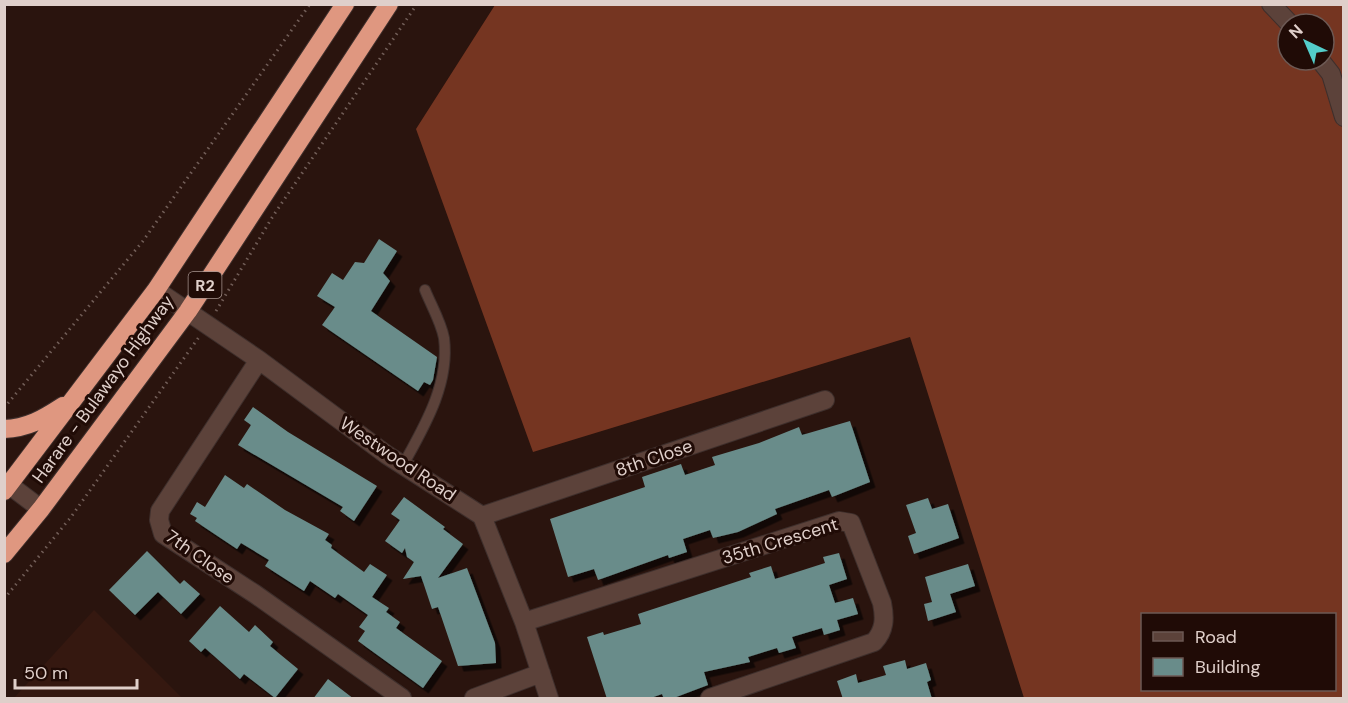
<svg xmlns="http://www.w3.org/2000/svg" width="1348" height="703" font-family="'DM Sans',sans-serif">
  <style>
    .built { fill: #351810 }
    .forest { fill: #753521; fill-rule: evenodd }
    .building { fill: #698c8a; filter: url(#shadow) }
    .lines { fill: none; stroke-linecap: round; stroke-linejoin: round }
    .lane-casing { stroke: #3e2f2c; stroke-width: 12 }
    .street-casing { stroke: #3e2f2c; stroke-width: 20 }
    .highway-casing { stroke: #3e2f2c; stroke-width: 20 }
    .path { stroke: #725e58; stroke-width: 3; stroke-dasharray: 1.5 4.5; stroke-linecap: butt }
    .lane { stroke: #5c423a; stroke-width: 10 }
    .street { stroke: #5c423a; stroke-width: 18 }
    .highway { stroke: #df9780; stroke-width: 18 }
    .labels { text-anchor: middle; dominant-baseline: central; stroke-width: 6; stroke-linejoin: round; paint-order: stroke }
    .shield { fill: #200b06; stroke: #a6948f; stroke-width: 1.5 }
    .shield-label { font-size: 16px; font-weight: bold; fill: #dfcfca }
    .street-label { font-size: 18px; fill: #dfcfca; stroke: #200b06 }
  </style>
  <defs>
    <filter id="shadow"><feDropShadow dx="5.5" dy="5.5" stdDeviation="0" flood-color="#0009"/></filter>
  </defs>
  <rect width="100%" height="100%" fill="#2a140e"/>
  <!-- built -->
  <path class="built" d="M94,610L182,698H14Z"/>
  <!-- forest -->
  <path class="forest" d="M495,5H1343V698H1024L910,337L533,452L416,129ZM1288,24H1324V60H1288ZM1142,614H1334V690H1142Z"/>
  <!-- building -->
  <path class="building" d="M379,239L397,251L383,273L390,281L371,311L437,357L433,380L430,385L424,382L418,391L322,325L335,307L317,296L332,273L343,280L355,262L364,263Z
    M253,407L288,432L377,486L354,521L340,511L343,507L238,445L251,425L244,420Z
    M850,421L870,482L832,497L829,490L775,509L777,514L738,532L713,538L710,530L683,539L687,552L669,558L668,555L598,580L594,569L568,577L550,519L645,487L642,477L681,464L685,475L715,465L712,457L759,443L799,427L802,435Z
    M225,475L244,488L247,484L285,510L329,534L325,540L332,545L331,548L364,572L370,564L387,575L372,597L389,608L386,612L400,622L396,628L442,661L423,688L358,641L365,631L359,627L368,615L338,594L335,598L310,581L304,591L265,566L269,560L241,543L237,549L195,521L197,518L190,514L197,502L205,507Z
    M404,497L445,527L443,529L463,544L438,578L467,568L495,643L496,663L458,666L438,607L432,609L421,576L403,579L414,562L407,557L405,548L402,553L385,541L400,520L391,514Z
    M928,498L932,509L948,504L959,538L914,554L908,536L916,533L906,505Z
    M147,551L180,584L184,580L200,594L181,614L158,592L135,615L109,590Z
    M839,553L847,579L829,585L835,603L853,598L858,614L837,620L840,630L824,635L822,628L792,637L796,648L779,653L777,648L748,657L750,662L704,672L708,685L671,699H664L662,694L648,699H607L587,637L603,632L604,635L641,624L638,614L751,577L749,573L771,566L775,579L825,563L823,557Z
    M968,564L975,586L950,594L956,612L928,621L924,604L932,602L925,577Z
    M220,606L249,632L255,625L273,642L270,646L298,669L275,698L244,674L240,679L205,648L201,652L189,641Z
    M905,660L907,669L926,663L931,680L927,682L932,699H843L837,681L856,674L858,683L886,675L883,666Z
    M328,679L354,699H313Z"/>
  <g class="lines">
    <!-- lane casing -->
    <g class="lane-casing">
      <path id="lane" d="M403,465C424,427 450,384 444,338C441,322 431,305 425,290"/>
    </g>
    <!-- street casing -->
    <g class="street-casing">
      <path id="street" d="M1271,4L1290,24
        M1320,60L1331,74L1344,117
        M156,290L259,360L387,455L482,516L524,622L549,698
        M259,360L160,511L159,520L163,534L255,594L402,698
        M4,481L41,509
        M482,516L825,400
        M524,622L839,521L851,523L882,603C885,618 885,630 874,642L710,698
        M474,698L541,673"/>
    </g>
    <!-- highway casing -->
    <g class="highway-casing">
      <path id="highway" d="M4,429C28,428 43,419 63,406
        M4,491L156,290L345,4
        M4,554L41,509L188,311L389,4"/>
    </g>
    <!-- path -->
    <path class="path" d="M216,311L273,216L417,4
      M4,408L143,241L310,4
      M4,599L71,517L199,337"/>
    <!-- lane -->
    <use href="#lane" class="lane"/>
    <!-- street -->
    <use href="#street" class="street"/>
    <!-- highway -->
    <use href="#highway" class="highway"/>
  </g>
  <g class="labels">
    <!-- shield labels -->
    <rect class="shield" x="188.5" y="272" width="33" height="26" rx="4.5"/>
    <g class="shield-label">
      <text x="205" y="285">R2</text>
    </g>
    <!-- street labels -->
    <g class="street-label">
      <text transform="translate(103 389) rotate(-54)">Harare - Bulawayo Highway</text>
      <text transform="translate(654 458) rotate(-19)">8th Close</text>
      <text transform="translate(398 459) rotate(34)">Westwood Road</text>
      <text transform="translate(780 541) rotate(-17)">35th Crescent</text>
      <text transform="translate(200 557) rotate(35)">7th Close</text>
    </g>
  </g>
  <!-- border -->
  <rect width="1348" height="703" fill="none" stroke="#dfcfca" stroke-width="12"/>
  <!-- legend -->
  <rect x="1141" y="613" width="195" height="78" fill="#200b06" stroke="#6c5954" stroke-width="1.5"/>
  <rect x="1153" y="632" width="30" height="9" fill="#5c423a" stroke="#6c5954" stroke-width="1.5"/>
  <text x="1195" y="643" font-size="18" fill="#dfcfca">Road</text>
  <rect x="1153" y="658" width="30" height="18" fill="#698c8a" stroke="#6c5954" stroke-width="1.5"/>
  <text x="1195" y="673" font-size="18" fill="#dfcfca">Building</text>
  <!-- north arrow -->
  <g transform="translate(1306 42) rotate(316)"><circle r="28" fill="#200b06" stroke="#6c5954" stroke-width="1.5"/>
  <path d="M0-4.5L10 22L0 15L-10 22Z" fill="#53cdca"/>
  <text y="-9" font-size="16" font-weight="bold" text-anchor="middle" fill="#dfcfca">N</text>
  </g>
  <!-- scale -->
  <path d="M15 679v9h122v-9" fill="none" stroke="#dfcfca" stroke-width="3"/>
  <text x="24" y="679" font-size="18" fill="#dfcfca" stroke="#200b06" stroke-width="4.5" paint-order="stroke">50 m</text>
</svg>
